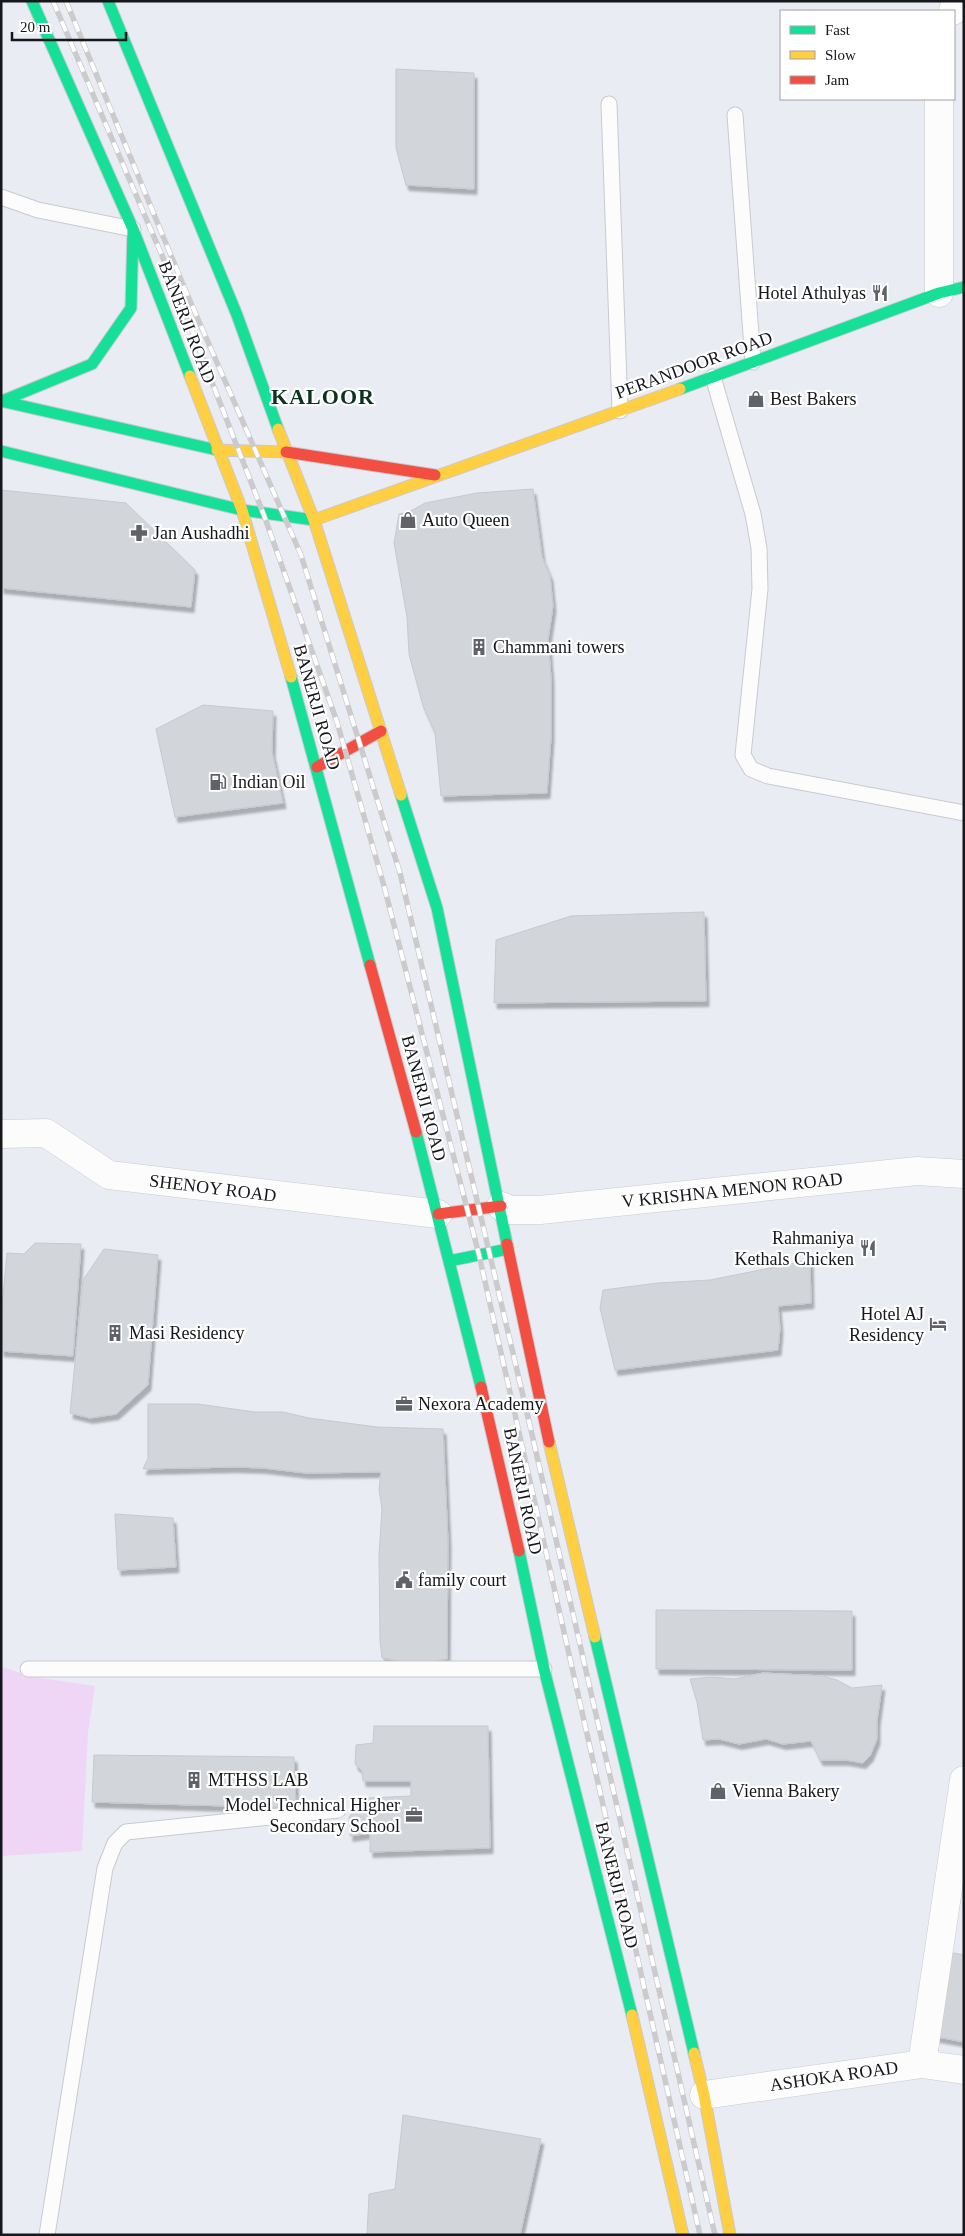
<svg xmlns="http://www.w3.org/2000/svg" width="965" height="2236" font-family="Georgia,serif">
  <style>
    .green { fill: #efd5f6 }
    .building { fill: #d2d5da; stroke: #c7c9cf; filter: url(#shadow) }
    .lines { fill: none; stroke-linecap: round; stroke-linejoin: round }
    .lane-casing { stroke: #c9cad0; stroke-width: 17 }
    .street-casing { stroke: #c9cad0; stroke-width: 29 }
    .fast-casing { stroke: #c9cad0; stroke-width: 13 }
    .slow-casing { stroke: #c9cad0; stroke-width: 13 }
    .jam-casing { stroke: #c9cad0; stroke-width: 13 }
    .lane { stroke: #fcfcfd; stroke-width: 15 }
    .street { stroke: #fcfcfd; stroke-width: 28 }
    .fast { stroke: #16e098; stroke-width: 11 }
    .slow { stroke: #ffcf43; stroke-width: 11 }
    .jam { stroke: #f24e42; stroke-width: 11 }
    .rail-casing { stroke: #cbcbce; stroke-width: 5.5 }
    .rail { stroke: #fff; stroke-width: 4; stroke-dasharray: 11; stroke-linecap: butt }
    .labels { text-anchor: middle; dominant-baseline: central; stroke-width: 4.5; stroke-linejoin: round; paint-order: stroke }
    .poi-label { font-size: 18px; fill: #16171c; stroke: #fff; text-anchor: start }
    .street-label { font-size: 18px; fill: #16171c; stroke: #fff }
    .district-label { font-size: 22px; font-weight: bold; letter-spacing: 1px; fill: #0b321b; stroke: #fff }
  </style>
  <defs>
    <filter id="shadow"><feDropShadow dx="3" dy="5.5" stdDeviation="1" flood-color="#0004"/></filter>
  </defs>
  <rect width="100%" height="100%" fill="#eaecf3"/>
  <!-- green -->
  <path class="green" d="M1,1667L34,1677L95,1686L88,1732L82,1851L1,1856Z"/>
  <!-- building -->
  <path class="building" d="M396,69L474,73V189L406,185L396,148Z
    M533,489L542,557L550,576L553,606L548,640L551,678V737L547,793L441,796L435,733L423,706L409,654L407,617L394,543L399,514L409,512L425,503L477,493Z
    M1,490L126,503L195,570L191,607L1,588Z
    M203,705L273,711L272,752L283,803L175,817L156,729Z
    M704,912L706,1001L494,1003L496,940L571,916Z
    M35,1243L81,1244L73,1356L1,1351V1318L7,1253L24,1254Z
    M104,1249L158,1255L148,1385L116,1414L90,1418L70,1413L83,1280Z
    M810,1260L811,1303L778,1306L780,1328L778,1350L615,1370L600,1308L603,1290L658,1283L710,1280Z
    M148,1404H198L255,1412H283L309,1418L377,1427L443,1429L448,1542L447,1659L417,1664L382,1658L380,1641L379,1555L382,1509L379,1489L381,1472L306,1473L263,1468L234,1467L143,1469L148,1458Z
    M115,1514L173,1518L176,1567L118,1570Z
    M656,1610L852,1611V1670L656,1669Z
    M763,1673L822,1676L837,1680L852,1688L882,1685L877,1721V1739L870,1756L863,1763L846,1760H820L811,1741L783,1744L766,1739L739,1744L719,1739L703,1740L697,1702L690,1679L712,1677L734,1679Z
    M374,1726H488L490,1848L370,1852V1833L350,1836L349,1817L354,1811L369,1808L368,1798L411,1796V1781H363L362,1771L355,1764L356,1745L373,1743Z
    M94,1755L294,1757L296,1808L92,1802Z
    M943,1951L964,1955V2042L927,2035Z
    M403,2115L541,2139L520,2235H367L369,2194L395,2189Z"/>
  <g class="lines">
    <!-- lane casing -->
    <g class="lane-casing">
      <path id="lane" d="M609,104L620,411
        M735,115L753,362
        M1,197L38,210L133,229
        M713,377L753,514L759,548L760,589L743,755L751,769L768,776L964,813
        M28,1669H544
        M47,2235L105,1868L115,1843L126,1832L338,1810"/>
    </g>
    <!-- street casing -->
    <g class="street-casing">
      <path id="street" d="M953,11L956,1
        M939,293V99
        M1,1134L46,1133L109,1175L438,1214
        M501,1206L511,1210H540L917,1171L964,1174
        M922,2064L964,1780
        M704,2095L922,2064L964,2070"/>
    </g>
    <!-- fast casing -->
    <g class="fast-casing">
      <path id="fast" d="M32,1L133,229L190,376
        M108,1L237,315L278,429
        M680,389L939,293L964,287
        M1,401L217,450
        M2,401L92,364L131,308L133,229
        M1,451L242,510
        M242,510L314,520
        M291,677L370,965
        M401,795L437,908L507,1244
        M416,1132L481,1387
        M449,1261L508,1249
        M519,1551L544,1669L632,2015
        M595,1637L694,2053"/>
    </g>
    <!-- slow casing -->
    <g class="slow-casing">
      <path id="slow" d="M190,376L242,510L291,677
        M278,429L314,520L401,795
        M217,450L286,452
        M314,520L680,389
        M549,1442L595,1637
        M632,2015L683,2235
        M694,2053L704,2095L730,2235"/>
    </g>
    <!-- jam casing -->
    <g class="jam-casing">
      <path id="jam" d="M286,452L435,475
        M317,767L381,731
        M370,965L416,1132
        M438,1214L501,1206
        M507,1244L549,1442
        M481,1387L519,1551"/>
    </g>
    <!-- lane -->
    <use href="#lane" class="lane"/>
    <!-- street -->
    <use href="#street" class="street"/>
    <!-- fast -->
    <use href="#fast" class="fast"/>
    <!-- slow -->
    <use href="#slow" class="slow"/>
    <!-- jam -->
    <use href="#jam" class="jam"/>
    <!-- rail casing -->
    <g class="rail-casing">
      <path id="rail" d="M53,1L169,272L265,518L337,722L384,886L479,1255L700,2235
        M66,1L184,287L301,555L400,873L528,1417L715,2235"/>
    </g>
    <!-- rail -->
    <use href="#rail" class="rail"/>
  </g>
  <!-- icons -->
  <defs>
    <g id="restaurant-bare" transform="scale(1.35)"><path d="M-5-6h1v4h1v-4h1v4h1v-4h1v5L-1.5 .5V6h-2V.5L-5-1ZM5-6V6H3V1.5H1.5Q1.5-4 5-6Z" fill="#606267" stroke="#fff" stroke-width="2.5" paint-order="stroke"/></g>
    <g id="shop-bare" transform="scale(1.35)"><path d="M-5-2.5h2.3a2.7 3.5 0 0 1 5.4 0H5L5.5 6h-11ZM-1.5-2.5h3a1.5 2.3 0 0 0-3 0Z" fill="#606267" stroke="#fff" stroke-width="2.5" paint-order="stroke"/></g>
    <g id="pharmacy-bare" transform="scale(1.35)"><path d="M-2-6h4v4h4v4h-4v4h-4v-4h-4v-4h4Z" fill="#606267" stroke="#fff" stroke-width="2.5" paint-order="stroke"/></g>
    <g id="building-bare" transform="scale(1.35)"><path d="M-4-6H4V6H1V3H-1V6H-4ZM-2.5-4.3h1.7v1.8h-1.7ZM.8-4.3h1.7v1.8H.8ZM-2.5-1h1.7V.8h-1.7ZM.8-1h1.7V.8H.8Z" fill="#606267" stroke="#fff" stroke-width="2.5" paint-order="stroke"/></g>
    <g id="fuel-bare" transform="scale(1.35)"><path d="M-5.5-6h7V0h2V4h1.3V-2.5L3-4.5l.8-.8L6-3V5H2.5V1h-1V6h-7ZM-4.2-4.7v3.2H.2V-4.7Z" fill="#606267" stroke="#fff" stroke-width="2.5" paint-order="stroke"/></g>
    <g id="hotel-bare" transform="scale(1.35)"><path d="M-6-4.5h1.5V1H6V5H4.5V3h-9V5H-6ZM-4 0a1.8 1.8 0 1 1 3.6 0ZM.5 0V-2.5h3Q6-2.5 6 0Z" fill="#606267" stroke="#fff" stroke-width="2.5" paint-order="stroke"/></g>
    <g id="office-bare" transform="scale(1.35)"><path d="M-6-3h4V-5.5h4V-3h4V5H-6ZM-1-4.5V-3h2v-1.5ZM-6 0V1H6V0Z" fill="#606267" stroke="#fff" stroke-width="2.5" paint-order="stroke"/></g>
    <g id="civic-bare" transform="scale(1.35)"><path d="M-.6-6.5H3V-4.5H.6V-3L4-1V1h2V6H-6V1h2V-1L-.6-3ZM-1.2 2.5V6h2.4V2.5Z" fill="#606267" stroke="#fff" stroke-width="2.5" paint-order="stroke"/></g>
  </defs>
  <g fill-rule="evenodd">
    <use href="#restaurant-bare" x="880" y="293"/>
    <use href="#shop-bare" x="756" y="399"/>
    <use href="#shop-bare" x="408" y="520"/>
    <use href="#pharmacy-bare" x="139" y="533"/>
    <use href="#building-bare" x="479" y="647"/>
    <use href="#fuel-bare" x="218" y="782"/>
    <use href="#restaurant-bare" x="868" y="1248"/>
    <use href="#hotel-bare" x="938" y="1324"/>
    <use href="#building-bare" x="115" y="1333"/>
    <use href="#office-bare" x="404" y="1404"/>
    <use href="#civic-bare" x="404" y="1580"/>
    <use href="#building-bare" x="194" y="1780"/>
    <use href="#shop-bare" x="718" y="1791"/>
    <use href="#office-bare" x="414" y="1815"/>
  </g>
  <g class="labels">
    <!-- poi labels -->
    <g class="poi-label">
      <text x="866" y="293" text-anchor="end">Hotel Athulyas</text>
      <text x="770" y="399">Best Bakers</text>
      <text x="422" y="520">Auto Queen</text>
      <text x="153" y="533">Jan Aushadhi</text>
      <text x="493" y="647">Chammani towers</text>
      <text x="232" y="782">Indian Oil</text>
      <text x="854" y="1238" text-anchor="end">Rahmaniya<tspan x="854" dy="21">Kethals Chicken</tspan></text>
      <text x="924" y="1314" text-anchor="end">Hotel AJ<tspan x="924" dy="21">Residency</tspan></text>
      <text x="129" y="1333">Masi Residency</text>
      <text x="418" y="1404">Nexora Academy</text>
      <text x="418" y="1580">family court</text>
      <text x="208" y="1780">MTHSS LAB</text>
      <text x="732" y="1791">Vienna Bakery</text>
      <text x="400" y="1805" text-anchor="end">Model Technical Higher<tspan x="400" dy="21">Secondary School</tspan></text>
    </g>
    <!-- street labels -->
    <g class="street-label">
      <text transform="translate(187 322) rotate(69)">BANERJI ROAD</text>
      <text transform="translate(694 365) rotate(-20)">PERANDOOR ROAD</text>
      <text transform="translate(317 707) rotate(74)">BANERJI ROAD</text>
      <text transform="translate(424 1098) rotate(75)">BANERJI ROAD</text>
      <text transform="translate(213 1188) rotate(7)">SHENOY ROAD</text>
      <text transform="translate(732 1190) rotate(-6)">V KRISHNA MENON ROAD</text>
      <text transform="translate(523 1491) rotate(78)">BANERJI ROAD</text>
      <text transform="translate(617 1885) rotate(76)">BANERJI ROAD</text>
      <text transform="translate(834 2076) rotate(-8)">ASHOKA ROAD</text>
    </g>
    <!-- district labels -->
    <g class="district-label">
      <text x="323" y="396">KALOOR</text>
    </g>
  </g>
  <!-- border -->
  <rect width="965" height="2236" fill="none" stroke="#16171c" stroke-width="5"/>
  <!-- legend -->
  <rect x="780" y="10" width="175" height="90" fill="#ffffff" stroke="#a2a2a4"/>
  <rect x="790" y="26" width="25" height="8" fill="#16e098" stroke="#a2a2a4"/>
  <text x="825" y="35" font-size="15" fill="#16171c">Fast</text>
  <rect x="790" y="51" width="25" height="8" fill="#ffcf43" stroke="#a2a2a4"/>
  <text x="825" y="60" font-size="15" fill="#16171c">Slow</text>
  <rect x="790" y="76" width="25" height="8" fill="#f24e42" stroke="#a2a2a4"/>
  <text x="825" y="85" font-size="15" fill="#16171c">Jam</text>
  <!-- scale -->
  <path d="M12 32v8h114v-8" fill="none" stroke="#16171c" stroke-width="2.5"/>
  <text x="20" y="32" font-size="15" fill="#16171c" stroke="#ffffff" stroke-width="4" paint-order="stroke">20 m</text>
</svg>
